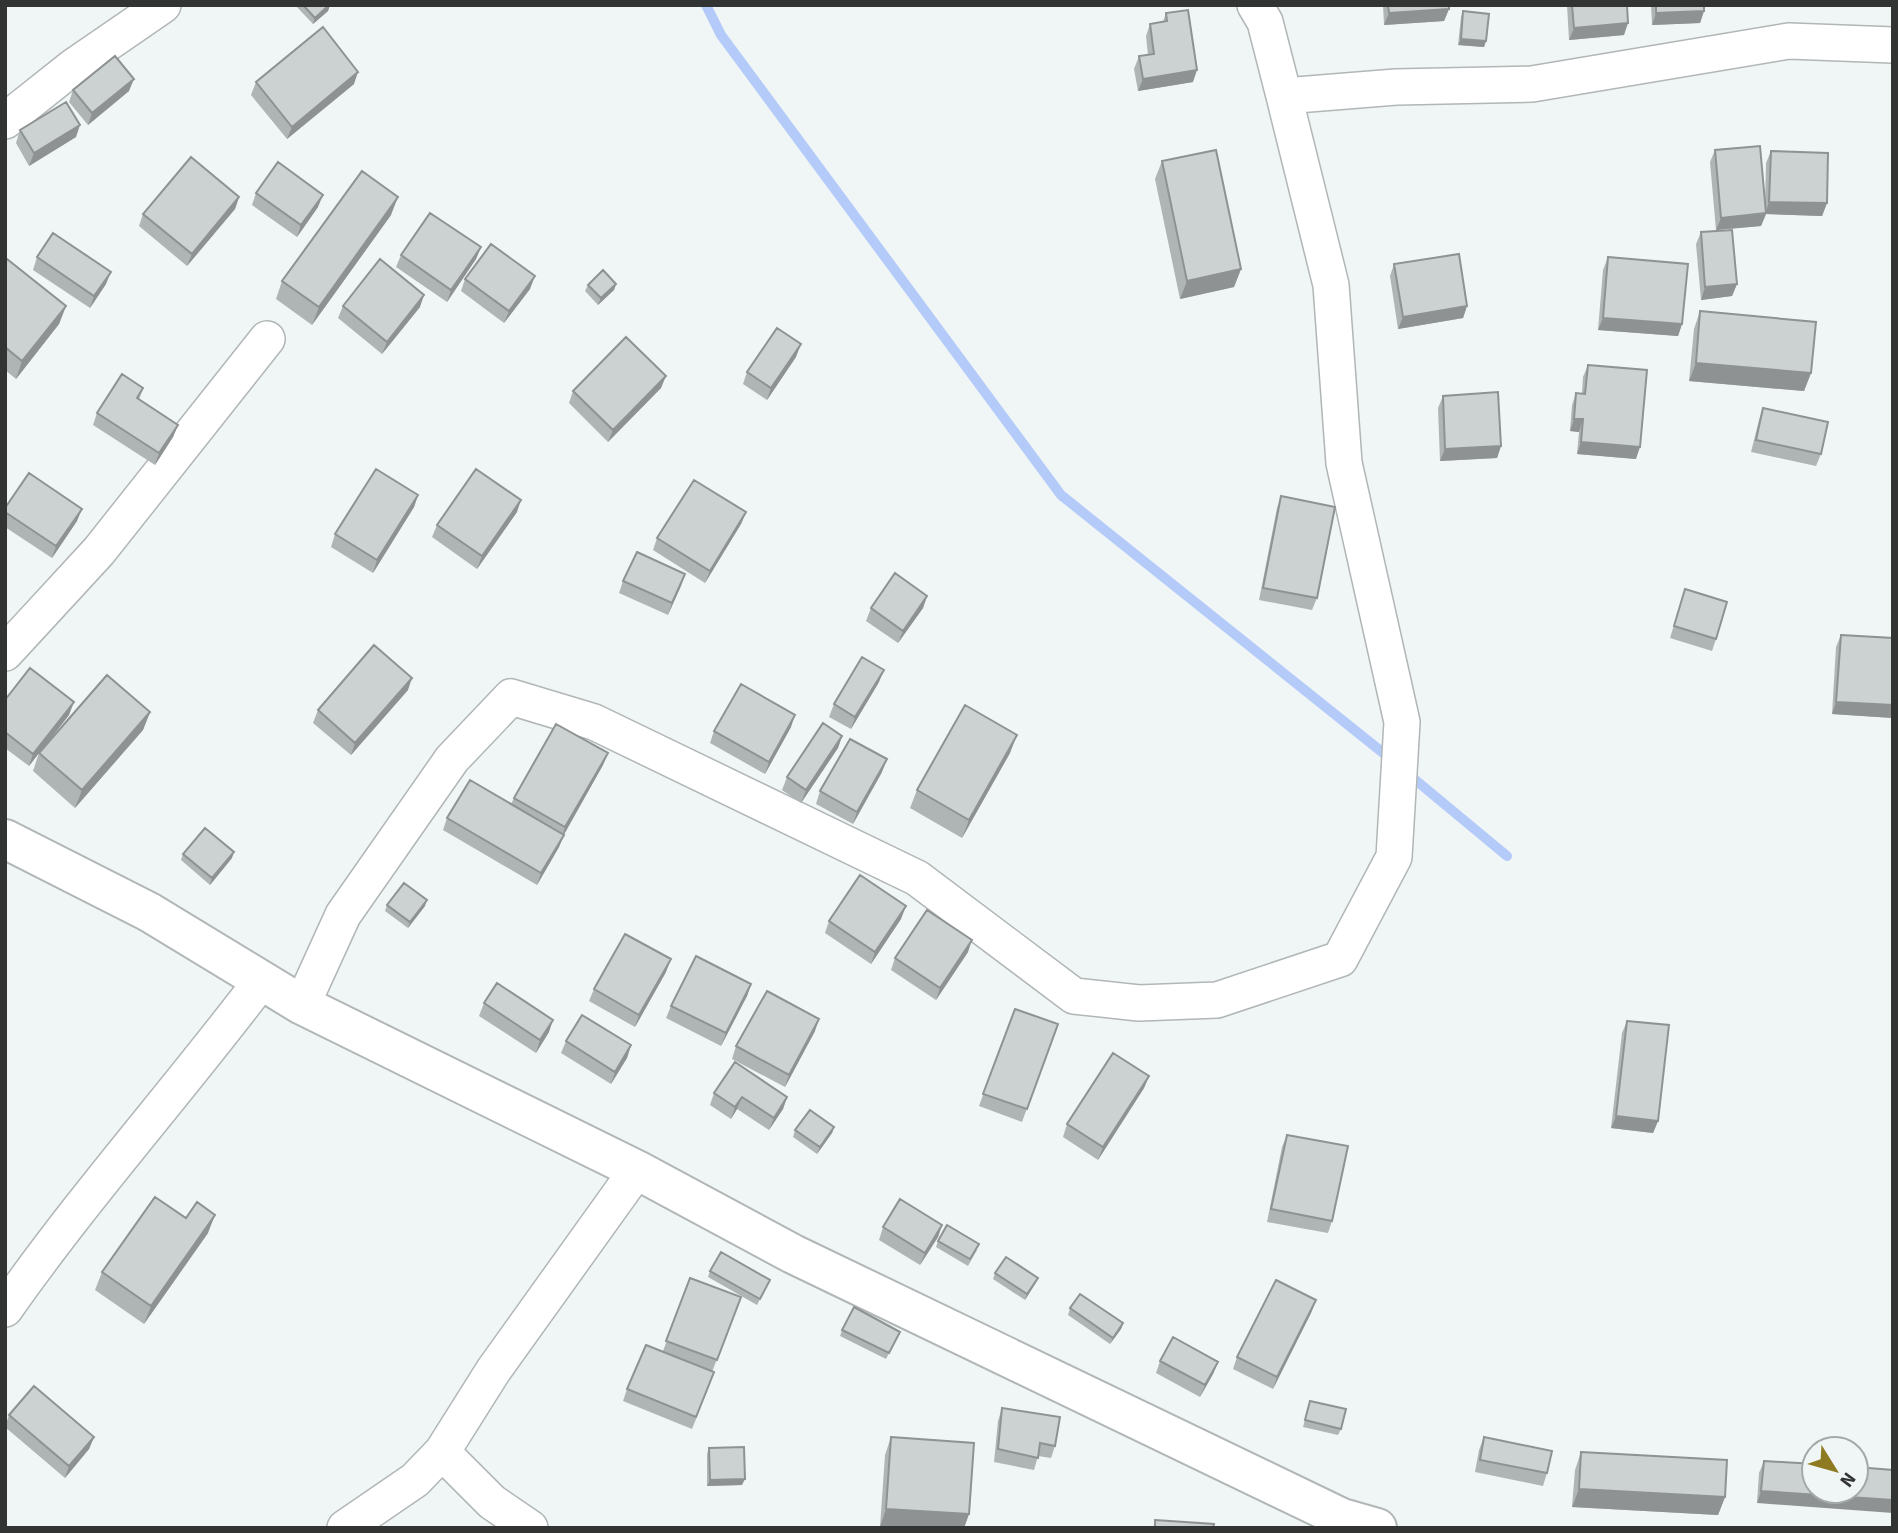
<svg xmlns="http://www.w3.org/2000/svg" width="1898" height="1533" font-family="'Source Sans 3',sans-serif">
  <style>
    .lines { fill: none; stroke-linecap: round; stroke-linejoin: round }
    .stream { stroke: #b4cbf9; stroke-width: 10 }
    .street-casing { stroke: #b1b6b7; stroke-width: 38 }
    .secondary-casing { stroke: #b1b6b7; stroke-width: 42 }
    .street { stroke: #fff; stroke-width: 35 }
    .secondary { stroke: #fff; stroke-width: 38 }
    .wall { fill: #afb4b4 }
    .shaded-wall { fill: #8f9292 }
    .building { fill: #ccd1d1; stroke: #8f9292; stroke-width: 2 }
  </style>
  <rect width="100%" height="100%" fill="#f0f5f6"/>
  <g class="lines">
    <!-- stream -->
    <path class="stream" d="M706,5L721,35L1061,495L1392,760
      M1407,773L1507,856"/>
    <!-- street casing -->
    <g class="street-casing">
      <path id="street" d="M1255,5L1265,22L1284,96L1396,87L1532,84L1789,41L1893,45
        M5,121L73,67L163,5
        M5,653L99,551L267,339
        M302,1005L343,915L452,759L511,697L594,722L917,878L1074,996L1139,1003L1217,1000L1340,959L1394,857L1402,722L1344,463L1331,285L1284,96
        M5,1309C85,1195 178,1091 262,980
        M442,1452L492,1502L530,1528
        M345,1528L415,1480L442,1452L493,1371L637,1170"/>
    </g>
    <!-- secondary casing -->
    <g class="secondary-casing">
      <path id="secondary" d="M5,839L149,912L302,1005L637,1170L793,1254L1342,1518L1377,1528"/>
    </g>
    <!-- street -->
    <use href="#street" class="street"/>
    <!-- secondary -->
    <use href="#secondary" class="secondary"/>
  </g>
  <!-- wall -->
  <path class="wall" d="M295,5H330L328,11L313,24Z
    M1383,5H1449V9L1444,21L1384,25Z
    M1567,5H1627L1624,35L1569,40Z
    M1651,5H1704V11L1700,23L1652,25Z
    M1463,11L1486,41L1484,47L1458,45L1461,17Z
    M1166,13L1193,82L1138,91L1134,69L1139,56L1148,55L1146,36L1150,24L1163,22Z
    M256,82L354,84L287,139L251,95Z
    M73,90L129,91L88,125L69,102Z
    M20,130L76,137L29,166L16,143Z
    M1715,150L1765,206L1766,163L1771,151L1827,203L1822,216L1766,214L1761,226L1716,230L1710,162Z
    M1162,161L1241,269L1234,287L1180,299L1155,179Z
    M256,193L318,207L297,237L252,205Z
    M239,197L235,209L187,266L139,226L143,214Z
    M391,215L312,325L276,299L282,281Z
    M1701,232L1737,284L1732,296L1701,300L1696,244Z
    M481,247L476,259L447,302L396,267L401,255Z
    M37,257L106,284L90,308L33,270Z
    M1608,257L1682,324L1678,336L1598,330L1603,270Z
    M5,261L66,306L59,324L16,379L5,370Z
    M1394,264L1467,306L1463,318L1398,329L1390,276Z
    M465,279L530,289L504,323L461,291Z
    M616,284L614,290L598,305L585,291L588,285Z
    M343,306L420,307L382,354L338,318Z
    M1700,311L1811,373L1804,391L1689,381L1694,329Z
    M796,357L767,400L743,384L747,372Z
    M1588,365L1636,459L1577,454L1579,432L1570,431L1572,405L1576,393H1582L1583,377Z
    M143,388L139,400L178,425L173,437L155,465L93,425L97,413Z
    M661,388L608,442L569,403L573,391Z
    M1443,396L1501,446L1497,458L1440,461L1438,408Z
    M1763,408L1821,454L1816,466L1751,452L1759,420Z
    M418,495L414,507L373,573L331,547L335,534Z
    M1281,496L1317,598L1312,610L1259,600L1277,508Z
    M5,508L77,521L52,558L5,527Z
    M517,512L477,569L432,537L437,525Z
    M746,512L741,524L705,583L653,550L657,538Z
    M685,574L668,615L619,593L623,581Z
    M1685,589L1716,639L1712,651L1670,638Z
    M927,596L923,608L898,643L866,621L871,608Z
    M1841,635L1893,638V718L1832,714L1836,647Z
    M879,682L851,729L829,717L834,704Z
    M408,690L351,755L313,723L318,710Z
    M5,700L69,715L42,750L150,712L143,730L75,808L33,771L39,753L29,766L5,748Z
    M791,727L765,774L710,743L714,731Z
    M842,736L838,748L801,803L782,790L787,777Z
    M608,753L603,765L563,835L559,847L537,885L443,830L447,818L511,804L514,798Z
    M1010,753L962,838L910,808L917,790Z
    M882,772L853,824L816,804L820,791Z
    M183,854L232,858L210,885L181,860Z
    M387,905L425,906L408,928L385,911Z
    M901,919L871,964L825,933L829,921Z
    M968,952L936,1000L891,970L895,958Z
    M666,972L635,1027L589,1001L594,989Z
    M751,984L747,996L721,1046L666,1018L671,1006Z
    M484,1003L549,1032L536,1053L479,1016Z
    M1015,1009L1058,1024L1022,1122L979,1106Z
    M1627,1021L1658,1121L1653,1133L1611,1128L1622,1033Z
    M815,1031L785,1087L732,1059L736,1046Z
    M566,1041L631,1045L627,1058L611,1084L561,1053Z
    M1149,1076L1144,1088L1098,1160L1063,1137L1067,1124Z
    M714,1093L787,1097L783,1109L769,1130L737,1109L731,1119L710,1105Z
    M834,1127L832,1133L817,1154L793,1137L795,1130Z
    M1287,1135L1332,1221L1328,1233L1267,1222L1282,1147Z
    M186,1218L208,1233L144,1324L95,1290L102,1272Z
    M942,1225L938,1237L920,1265L879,1240L883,1227Z
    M938,1241L977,1250L968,1266L936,1247Z
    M710,1271L770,1280L757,1305L708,1277Z
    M995,1273L1038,1278L1035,1284L1025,1300L993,1279Z
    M690,1278L741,1297L712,1372L710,1384L692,1429L623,1401L627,1389L663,1351Z
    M1316,1300L1311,1313L1273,1389L1233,1369L1237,1357Z
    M1070,1308L1123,1323L1121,1329L1110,1344L1068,1315Z
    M842,1330L900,1332L886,1359L840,1336Z
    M1160,1361L1218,1362L1213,1374L1200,1397L1156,1373Z
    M1310,1401L1341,1429L1338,1435L1303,1427Z
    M1002,1408L1055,1446L1051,1458L1038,1456L1034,1470L994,1462L998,1421Z
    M9,1415L94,1437L89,1449L65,1478L5,1427Z
    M891,1437L969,1514L964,1528H898L880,1527L885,1455Z
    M1484,1437L1547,1473L1543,1486L1475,1472L1479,1450Z
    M709,1448L742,1485L707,1486V1454Z
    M1581,1452L1725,1497L1718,1515L1572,1507L1575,1470Z
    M1764,1461L1814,1464L1757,1503L1759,1473Z"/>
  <!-- shaded-wall -->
  <path class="shaded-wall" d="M330,5L328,11L313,24L315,18Z
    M1449,9L1444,21L1384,25L1389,13Z
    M1704,11L1700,23L1652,25L1656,13Z
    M1628,23L1624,35L1569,40L1574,28Z
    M1461,39L1486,41L1484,47L1458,45Z
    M1197,70L1193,82L1138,91L1143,79Z
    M358,72L354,84L287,139L292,127Z
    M134,79L129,91L88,125L92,113Z
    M80,125L76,137L29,166L34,153Z
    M323,195L318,207L297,237L301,225Z
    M239,197L235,209L187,266L192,254Z
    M398,197L391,215L312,325L319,307Z
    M1769,202L1827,203L1822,216L1766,214L1761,226L1716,230L1721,218L1765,214Z
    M481,247L476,259L447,302L451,290Z
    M1241,269L1234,287L1180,299L1187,281Z
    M111,272L106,284L90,308L94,296Z
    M535,276L530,289L504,323L509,311Z
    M616,284L614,290L598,305L601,298Z
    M1737,284L1732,296L1701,300L1705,287Z
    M424,295L420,307L382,354L387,342Z
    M66,306L59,324L16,379L22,361Z
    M1467,306L1463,318L1398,329L1403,317Z
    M1603,318L1682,324L1678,336L1598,330Z
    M801,344L796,357L767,400L771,388Z
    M1696,363L1811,373L1804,391L1689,381Z
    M666,376L661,388L608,442L613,430Z
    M1574,419H1583L1579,432L1570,431Z
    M178,425L173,437L155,465L159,453Z
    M1581,442L1640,447L1636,459L1577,454Z
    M1501,446L1497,458L1440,461L1445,449Z
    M418,495L414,507L373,573L377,560Z
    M521,500L517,512L477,569L482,556Z
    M82,509L77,521L52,558L56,546Z
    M746,512L741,524L705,583L710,571Z
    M685,574L681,586L668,615L672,603Z
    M927,596L923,608L898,643L903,631Z
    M884,670L879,682L851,729L855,717Z
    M412,678L408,690L351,755L355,743Z
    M74,702L69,715L29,766L33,754Z
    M1836,702L1893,705V718L1832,714Z
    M150,712L143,730L75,808L82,790Z
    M795,715L791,727L765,774L769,762Z
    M1017,735L1010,753L962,838L969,820Z
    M842,736L838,748L801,803L806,790Z
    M608,753L603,765L561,840L565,827Z
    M887,759L882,772L853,824L857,812Z
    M564,835L559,847L537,885L541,873Z
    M234,852L232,858L210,885L212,878Z
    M427,900L425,906L408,928L410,922Z
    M906,906L901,919L871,964L875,952Z
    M972,940L968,952L936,1000L940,988Z
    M671,959L666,972L635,1027L639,1015Z
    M751,984L747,996L721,1046L726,1033Z
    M819,1019L815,1031L785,1087L789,1075Z
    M553,1020L549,1032L536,1053L540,1040Z
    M631,1045L627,1058L611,1084L615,1072Z
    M1149,1076L1144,1088L1098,1160L1103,1147Z
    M742,1097L737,1109L731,1119L735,1107Z
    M787,1097L783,1109L769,1130L774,1118Z
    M1616,1116L1658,1121L1653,1133L1611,1128Z
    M834,1127L832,1133L817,1154L820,1147Z
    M215,1215L208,1233L144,1324L151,1306Z
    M942,1225L938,1237L920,1265L925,1253Z
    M1038,1278L1035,1284L1025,1300L1027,1294Z
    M1316,1300L1311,1313L1273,1389L1277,1377Z
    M1123,1323L1121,1329L1110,1344L1113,1338Z
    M1218,1362L1213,1374L1200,1397L1205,1385Z
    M94,1437L89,1449L65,1478L69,1466Z
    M745,1479L742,1485L707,1486L710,1480Z
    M1579,1489L1725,1497L1718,1515L1572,1507Z
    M1761,1491L1893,1500V1513L1757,1503Z
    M886,1509L969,1514L964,1528H898L880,1527Z"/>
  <!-- building -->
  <path class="building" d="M303,5H329L315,18Z
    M1388,5H1449V9L1389,13Z
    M1572,5H1627L1628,23L1574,28Z
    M1656,5H1704V11L1656,13Z
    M1188,10L1197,70L1143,79L1139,56L1154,54L1150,24L1167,21L1166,13Z
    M1463,11L1489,14L1486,41L1461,39Z
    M323,27L358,72L292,127L256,82Z
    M115,56L134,79L92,113L73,90Z
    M66,102L80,125L34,153L20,130Z
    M1760,146L1766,213L1721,218L1715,150Z
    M1216,150L1241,269L1187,281L1162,161Z
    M1771,151L1828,153L1827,203L1769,202Z
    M191,157L239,197L192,254L143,214Z
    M278,162L323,195L301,225L256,193Z
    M362,171L398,197L319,307L282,281Z
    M430,213L481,247L451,290L401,255Z
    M1732,230L1737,284L1705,287L1701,232Z
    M53,233L111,272L94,296L37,257Z
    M491,244L535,276L509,311L465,279Z
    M1459,254L1467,306L1403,317L1394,264Z
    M1608,257L1688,264L1682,324L1603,318Z
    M7,259L66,306L22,361L5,347V261Z
    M380,259L424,295L387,342L343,306Z
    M603,270L616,284L601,298L588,285Z
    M1700,311L1816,322L1811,373L1696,363Z
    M777,328L801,344L771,388L747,372Z
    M626,337L666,376L613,430L573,391Z
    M1588,365L1647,370L1640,447L1581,442L1583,419H1574L1576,393L1585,394Z
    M122,374L143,388L137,398L178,425L159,453L97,413Z
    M1498,392L1501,446L1445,449L1443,396Z
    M1763,408L1828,422L1821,454L1756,440Z
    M376,469L418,495L377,560L335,534Z
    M476,469L521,500L482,556L437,525Z
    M29,473L82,509L56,546L5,512V508Z
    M694,480L746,512L710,571L657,538Z
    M1281,496L1335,507L1317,598L1263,588Z
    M637,552L685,574L672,603L623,581Z
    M895,573L927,596L903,631L871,608Z
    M1685,589L1727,602L1716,639L1674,626Z
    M1841,635L1893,638V705L1836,702Z
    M374,645L412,678L355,743L318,710Z
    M862,657L884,670L855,717L834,704Z
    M30,668L74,702L33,754L5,732V700Z
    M107,675L150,712L82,790L39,753Z
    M741,684L795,715L769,762L714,731Z
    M965,705L1017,735L969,820L917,790Z
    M823,723L842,736L806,790L787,777Z
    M556,724L608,753L565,827L514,798Z
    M850,739L887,759L857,812L820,791Z
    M470,780L564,835L541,873L447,818Z
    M205,828L234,852L212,878L183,854Z
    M860,875L906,906L875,952L829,921Z
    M404,883L427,900L410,922L387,905Z
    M927,910L972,940L940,988L895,958Z
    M625,934L671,959L639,1015L594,989Z
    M696,956L751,984L726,1033L671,1006Z
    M497,983L553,1020L540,1040L484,1003Z
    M767,991L819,1019L789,1075L736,1046Z
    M1015,1009L1058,1024L1027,1109L983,1094Z
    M582,1015L631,1045L615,1072L566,1041Z
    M1627,1021L1669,1025L1658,1121L1616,1116Z
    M1113,1053L1149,1076L1103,1147L1067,1124Z
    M735,1062L787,1097L774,1118L742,1097L735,1107L714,1093Z
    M810,1110L834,1127L820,1147L795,1130Z
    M1287,1135L1348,1146L1332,1221L1271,1209Z
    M155,1197L186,1218L197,1202L215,1215L151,1306L102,1272Z
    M900,1199L942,1225L925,1253L883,1227Z
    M947,1225L979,1244L970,1259L938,1241Z
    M721,1252L770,1280L760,1299L710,1271Z
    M1006,1257L1038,1278L1027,1294L995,1273Z
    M690,1278L741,1297L717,1360L666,1341Z
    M1276,1280L1316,1300L1277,1377L1237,1357Z
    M1080,1294L1123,1323L1113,1338L1070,1308Z
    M854,1307L900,1332L889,1353L842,1330Z
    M1173,1337L1218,1362L1205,1385L1160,1361Z
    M646,1345L714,1372L696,1417L627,1389Z
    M34,1386L94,1437L69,1466L9,1415Z
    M1310,1401L1346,1409L1341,1429L1305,1420Z
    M1002,1408L1060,1417L1055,1446L1040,1443L1038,1458L998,1449Z
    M891,1437L974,1443L969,1514L886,1509Z
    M1484,1437L1552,1451L1547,1473L1480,1460Z
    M744,1447L745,1479L710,1480L709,1448Z
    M1581,1452L1727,1460L1725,1497L1579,1489Z
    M1764,1461L1814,1464V1491H1856V1467L1893,1470V1500L1761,1491Z
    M1155,1520L1214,1524L1213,1528H1155Z"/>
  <!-- border -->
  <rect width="1898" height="1533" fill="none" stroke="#323434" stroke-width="14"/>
  <!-- north arrow -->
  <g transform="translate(1835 1470) rotate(127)"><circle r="33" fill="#f0f5f6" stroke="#a4a8a8" stroke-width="2"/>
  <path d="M0-5L12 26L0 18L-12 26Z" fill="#8e7b21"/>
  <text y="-10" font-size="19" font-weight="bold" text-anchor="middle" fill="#323434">N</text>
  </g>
</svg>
